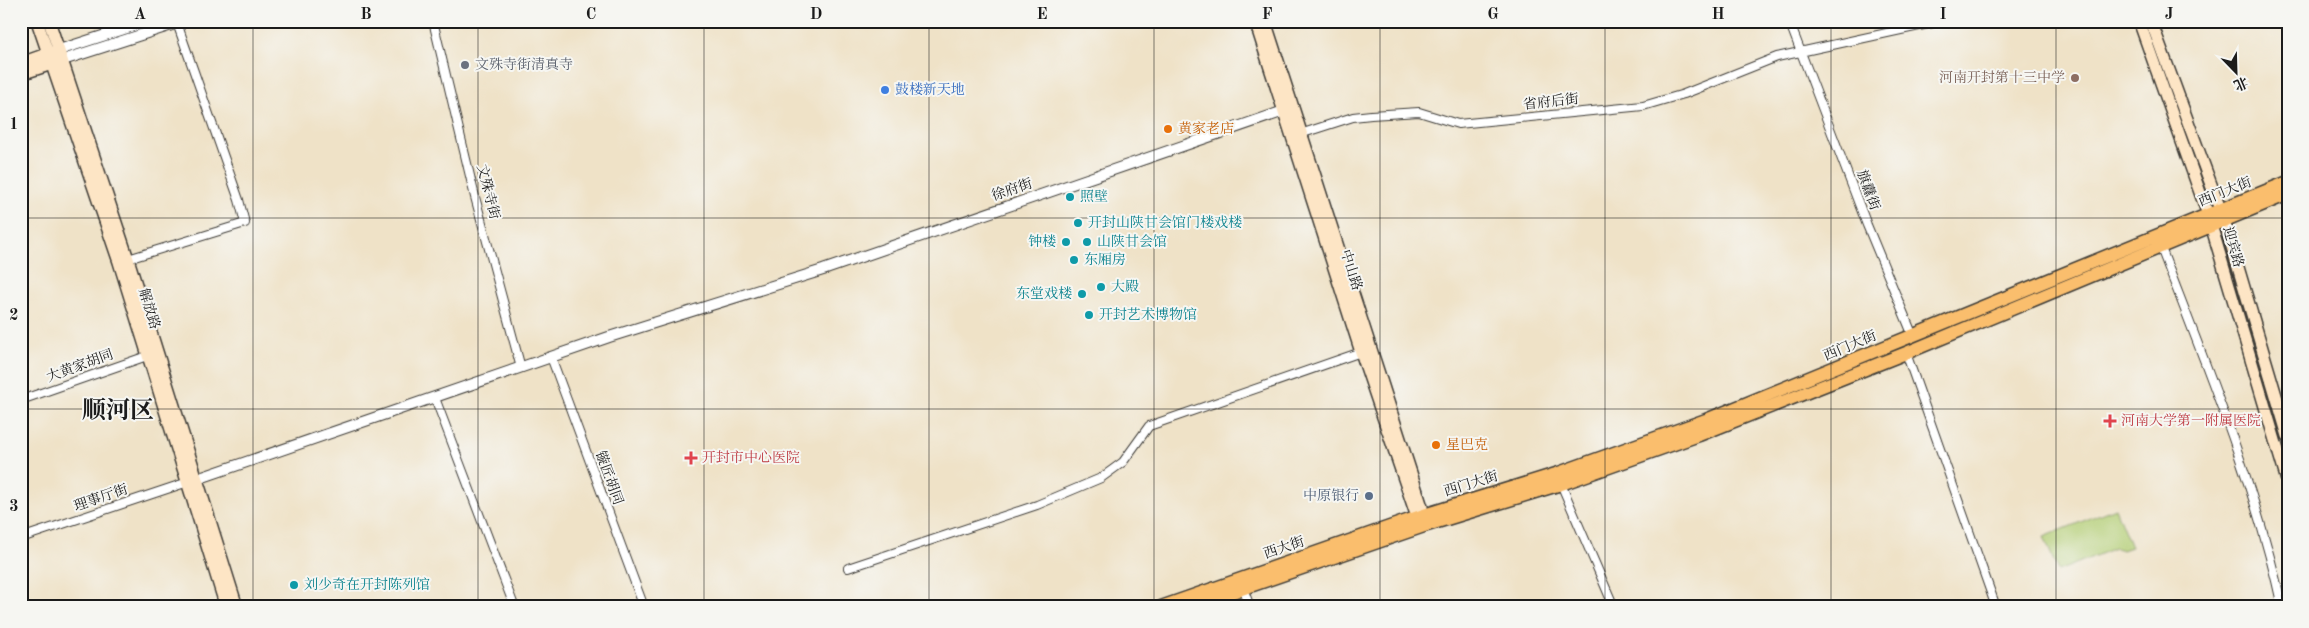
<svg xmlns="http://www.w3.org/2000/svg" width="2309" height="628" font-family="'Old Standard TT','Noto Serif SC',serif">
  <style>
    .green { fill: #b2cd73; stroke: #677448 }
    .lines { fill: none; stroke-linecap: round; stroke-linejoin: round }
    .minor-casing { stroke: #3c3a36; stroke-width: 10 }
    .tertiary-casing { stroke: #3c3a36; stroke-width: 12 }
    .secondary-casing { stroke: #3c3a36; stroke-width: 14 }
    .primary-casing { stroke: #3c3a36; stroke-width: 15 }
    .minor { stroke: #fff; stroke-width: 8 }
    .tertiary { stroke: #fff; stroke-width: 10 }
    .secondary { stroke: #fde5c5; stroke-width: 11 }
    .primary { stroke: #fabe6d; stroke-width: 12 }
    .grid { fill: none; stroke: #1c1c1c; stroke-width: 1; stroke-opacity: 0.55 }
    .worship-dot { fill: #6b7280; stroke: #f6f6f2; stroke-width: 2 }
    .education-dot { fill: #8d6e63; stroke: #f6f6f2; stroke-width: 2 }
    .shop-dot { fill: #3f7fe0; stroke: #f6f6f2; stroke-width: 2 }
    .food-dot { fill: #e8710a; stroke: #f6f6f2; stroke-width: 2 }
    .culture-dot { fill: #0f9aa8; stroke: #f6f6f2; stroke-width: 2 }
    .health-dot { fill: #e0444e; stroke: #f6f6f2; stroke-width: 2 }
    .service-dot { fill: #5c6f8a; stroke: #f6f6f2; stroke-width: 2 }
    .labels { text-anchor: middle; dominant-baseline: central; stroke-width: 4; stroke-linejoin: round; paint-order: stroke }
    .worship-label { font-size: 14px; fill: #5b616d; stroke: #f6f6f2; text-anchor: start }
    .education-label { font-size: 14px; fill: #785e54; stroke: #f6f6f2; text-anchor: end }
    .shop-label { font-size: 14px; fill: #366cbe; stroke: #f6f6f2; text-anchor: start }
    .street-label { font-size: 14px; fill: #1c1c1c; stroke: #f6f6f2 }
    .food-label { font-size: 14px; fill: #c56008; stroke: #f6f6f2; text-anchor: start }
    .culture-label { font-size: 14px; fill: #0d838f; stroke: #f6f6f2; text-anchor: start }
    .health-label { font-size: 14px; fill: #be3a42; stroke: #f6f6f2; text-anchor: start }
    .service-label { font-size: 14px; fill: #4e5e75; stroke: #f6f6f2; text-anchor: end }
    .town-label { font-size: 24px; font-weight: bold; fill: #1c1c1c; stroke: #f6f6f2 }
    .neatline { fill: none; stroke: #1c1c1c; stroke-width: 2 }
    .grid-label { font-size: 16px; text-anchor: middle; font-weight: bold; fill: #1c1c1c }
  </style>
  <rect width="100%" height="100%" fill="#f6f6f2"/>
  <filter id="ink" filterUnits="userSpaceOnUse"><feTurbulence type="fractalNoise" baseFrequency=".02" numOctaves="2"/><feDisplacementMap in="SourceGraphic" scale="10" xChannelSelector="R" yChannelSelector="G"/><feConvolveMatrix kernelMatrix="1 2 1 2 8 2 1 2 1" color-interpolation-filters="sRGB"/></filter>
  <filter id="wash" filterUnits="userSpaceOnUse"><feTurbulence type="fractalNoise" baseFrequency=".0096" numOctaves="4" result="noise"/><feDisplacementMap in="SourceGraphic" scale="20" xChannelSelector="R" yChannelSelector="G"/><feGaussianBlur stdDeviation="1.12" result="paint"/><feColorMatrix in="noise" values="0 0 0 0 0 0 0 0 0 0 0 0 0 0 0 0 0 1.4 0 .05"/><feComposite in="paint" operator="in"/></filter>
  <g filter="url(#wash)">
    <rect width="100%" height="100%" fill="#efe2c7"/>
    <!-- green -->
    <path class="green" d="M2115,508L2131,547L2122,550L2115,548L2058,571L2044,537Z"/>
  </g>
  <g filter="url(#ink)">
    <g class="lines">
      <!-- minor casing -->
      <g class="minor-casing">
        <path id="minor" d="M433,21L475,197L521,368
          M1789,21L1867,225L1913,336
          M1300,134L1353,117L1371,115L1419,112L1458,124L1643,106L1684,94L1777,57L1942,21
          M2161,248C2205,363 2256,486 2282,607
          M128,259L245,223L239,200L177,23
          M1906,353L1996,607
          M551,357L644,607
          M435,398L513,603
          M21,400L147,356
          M1561,484L1614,607
          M21,538L188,482
          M848,568L1037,505L1101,478L1123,462L1149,426L1361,352
          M1243,588L1250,607"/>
      </g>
      <!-- tertiary casing -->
      <g class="tertiary-casing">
        <path id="tertiary" d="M59,50L149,21
          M63,60L184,21
          M197,479L609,337L823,270L1284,111"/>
      </g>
      <!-- secondary casing -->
      <g class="secondary-casing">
        <path id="secondary" d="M37,21L119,262L226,607
          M49,21L128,259L237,607
          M1255,21L1361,352L1420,526
          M1265,21L1422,507
          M2139,21L2208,215L2288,484
          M2151,21L2224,220L2288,436
          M21,63L55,51
          M21,74L58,62"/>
      </g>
      <!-- primary casing -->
      <g class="primary-casing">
        <path id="primary" d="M1161,607L1424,515L1556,474L1706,420L2288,182
          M1189,607L1427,525L1561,484L1699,435L1906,353L2288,194"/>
      </g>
      <!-- minor -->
      <use href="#minor" class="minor"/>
      <!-- tertiary -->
      <use href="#tertiary" class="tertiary"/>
      <!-- secondary -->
      <use href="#secondary" class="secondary"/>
      <!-- primary -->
      <use href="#primary" class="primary"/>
    </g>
  </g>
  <!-- grid -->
  <path class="grid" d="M253,21V607M478,21V607M704,21V607M929,21V607M1154,21V607M1380,21V607M1605,21V607M1831,21V607M2056,21V607M21,218H2288M21,409H2288"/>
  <!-- markers -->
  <circle class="worship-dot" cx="465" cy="65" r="5"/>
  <circle class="education-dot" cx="2075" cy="78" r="5"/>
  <circle class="shop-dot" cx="885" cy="90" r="5"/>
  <g class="food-dot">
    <circle cx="1168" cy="129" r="5"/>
    <circle cx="1436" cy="445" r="5"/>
  </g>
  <g class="culture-dot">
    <circle cx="1070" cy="197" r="5"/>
    <circle cx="1078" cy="223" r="5"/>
    <circle cx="1066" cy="242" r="5"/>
    <circle cx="1087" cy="242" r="5"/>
    <circle cx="1074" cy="260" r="5"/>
    <circle cx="1101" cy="287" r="5"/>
    <circle cx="1082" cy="294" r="5"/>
    <circle cx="1089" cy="315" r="5"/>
    <circle cx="294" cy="585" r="5"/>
  </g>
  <g class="health-dot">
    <path d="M2107.5 413.5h5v5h5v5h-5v5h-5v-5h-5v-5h5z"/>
    <path d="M688.5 450.5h5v5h5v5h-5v5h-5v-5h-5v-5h5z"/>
  </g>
  <circle class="service-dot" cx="1369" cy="496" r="5"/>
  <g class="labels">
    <!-- worship labels -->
    <g class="worship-label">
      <text x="475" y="65">文殊寺街清真寺</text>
    </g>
    <!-- education labels -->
    <g class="education-label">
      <text x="2065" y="78">河南开封第十三中学</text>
    </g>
    <!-- shop labels -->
    <g class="shop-label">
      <text x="895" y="90">鼓楼新天地</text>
    </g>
    <!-- street labels -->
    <g class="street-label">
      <text transform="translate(1551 102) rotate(-6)">省府后街</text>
      <text transform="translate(1012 190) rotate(-19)">徐府街</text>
      <text transform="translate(1868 190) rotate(70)">旗纛街</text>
      <text transform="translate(488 192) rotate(76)">文殊寺街</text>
      <text transform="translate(2225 192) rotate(-22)">西门大街</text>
      <text transform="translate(2233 247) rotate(74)">迎宾路</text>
      <text transform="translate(1351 270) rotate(72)">中山路</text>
      <text transform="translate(149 309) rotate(73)">解放路</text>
      <text transform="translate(1850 346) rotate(-23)">西门大街</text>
      <text transform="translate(80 366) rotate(-20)">大黄家胡同</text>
      <text transform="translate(609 478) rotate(70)">镟匠胡同</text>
      <text transform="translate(1471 484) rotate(-17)">西门大街</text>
      <text transform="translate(101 498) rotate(-19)">理事厅街</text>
      <text transform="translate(1284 548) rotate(-19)">西大街</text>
    </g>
    <!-- food labels -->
    <g class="food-label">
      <text x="1178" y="129">黄家老店</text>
      <text x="1446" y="445">星巴克</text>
    </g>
    <!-- culture labels -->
    <g class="culture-label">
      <text x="1080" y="197">照壁</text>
      <text x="1088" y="223">开封山陕甘会馆门楼戏楼</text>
      <text x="1056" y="242" text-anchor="end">钟楼</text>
      <text x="1097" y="242">山陕甘会馆</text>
      <text x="1084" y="260">东厢房</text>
      <text x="1111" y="287">大殿</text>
      <text x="1072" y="294" text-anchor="end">东堂戏楼</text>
      <text x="1099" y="315">开封艺术博物馆</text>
      <text x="304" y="585">刘少奇在开封陈列馆</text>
    </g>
    <!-- health labels -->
    <g class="health-label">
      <text x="2121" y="421">河南大学第一附属医院</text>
      <text x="702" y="458">开封市中心医院</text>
    </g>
    <!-- service labels -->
    <g class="service-label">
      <text x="1359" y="496">中原银行</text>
    </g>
    <!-- town labels -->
    <g class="town-label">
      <text x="118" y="412">顺河区</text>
    </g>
  </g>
  <!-- margin -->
  <rect width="2309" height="628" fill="none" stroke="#f6f6f2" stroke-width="55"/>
  <!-- north arrow -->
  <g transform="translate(2236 72) rotate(157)" stroke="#f6f6f2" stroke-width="4" paint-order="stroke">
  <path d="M0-4L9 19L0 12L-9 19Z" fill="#1c1c1c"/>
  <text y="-8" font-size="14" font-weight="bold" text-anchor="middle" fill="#1c1c1c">北</text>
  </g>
  <rect x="28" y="28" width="2254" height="572" class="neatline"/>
  <g class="grid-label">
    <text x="140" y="19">A</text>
    <text x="366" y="19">B</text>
    <text x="591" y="19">C</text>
    <text x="816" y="19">D</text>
    <text x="1042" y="19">E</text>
    <text x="1267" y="19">F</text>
    <text x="1493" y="19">G</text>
    <text x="1718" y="19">H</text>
    <text x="1943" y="19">I</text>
    <text x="2169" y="19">J</text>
    <text x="14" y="129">1</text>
    <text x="14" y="320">2</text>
    <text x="14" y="511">3</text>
  </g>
</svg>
